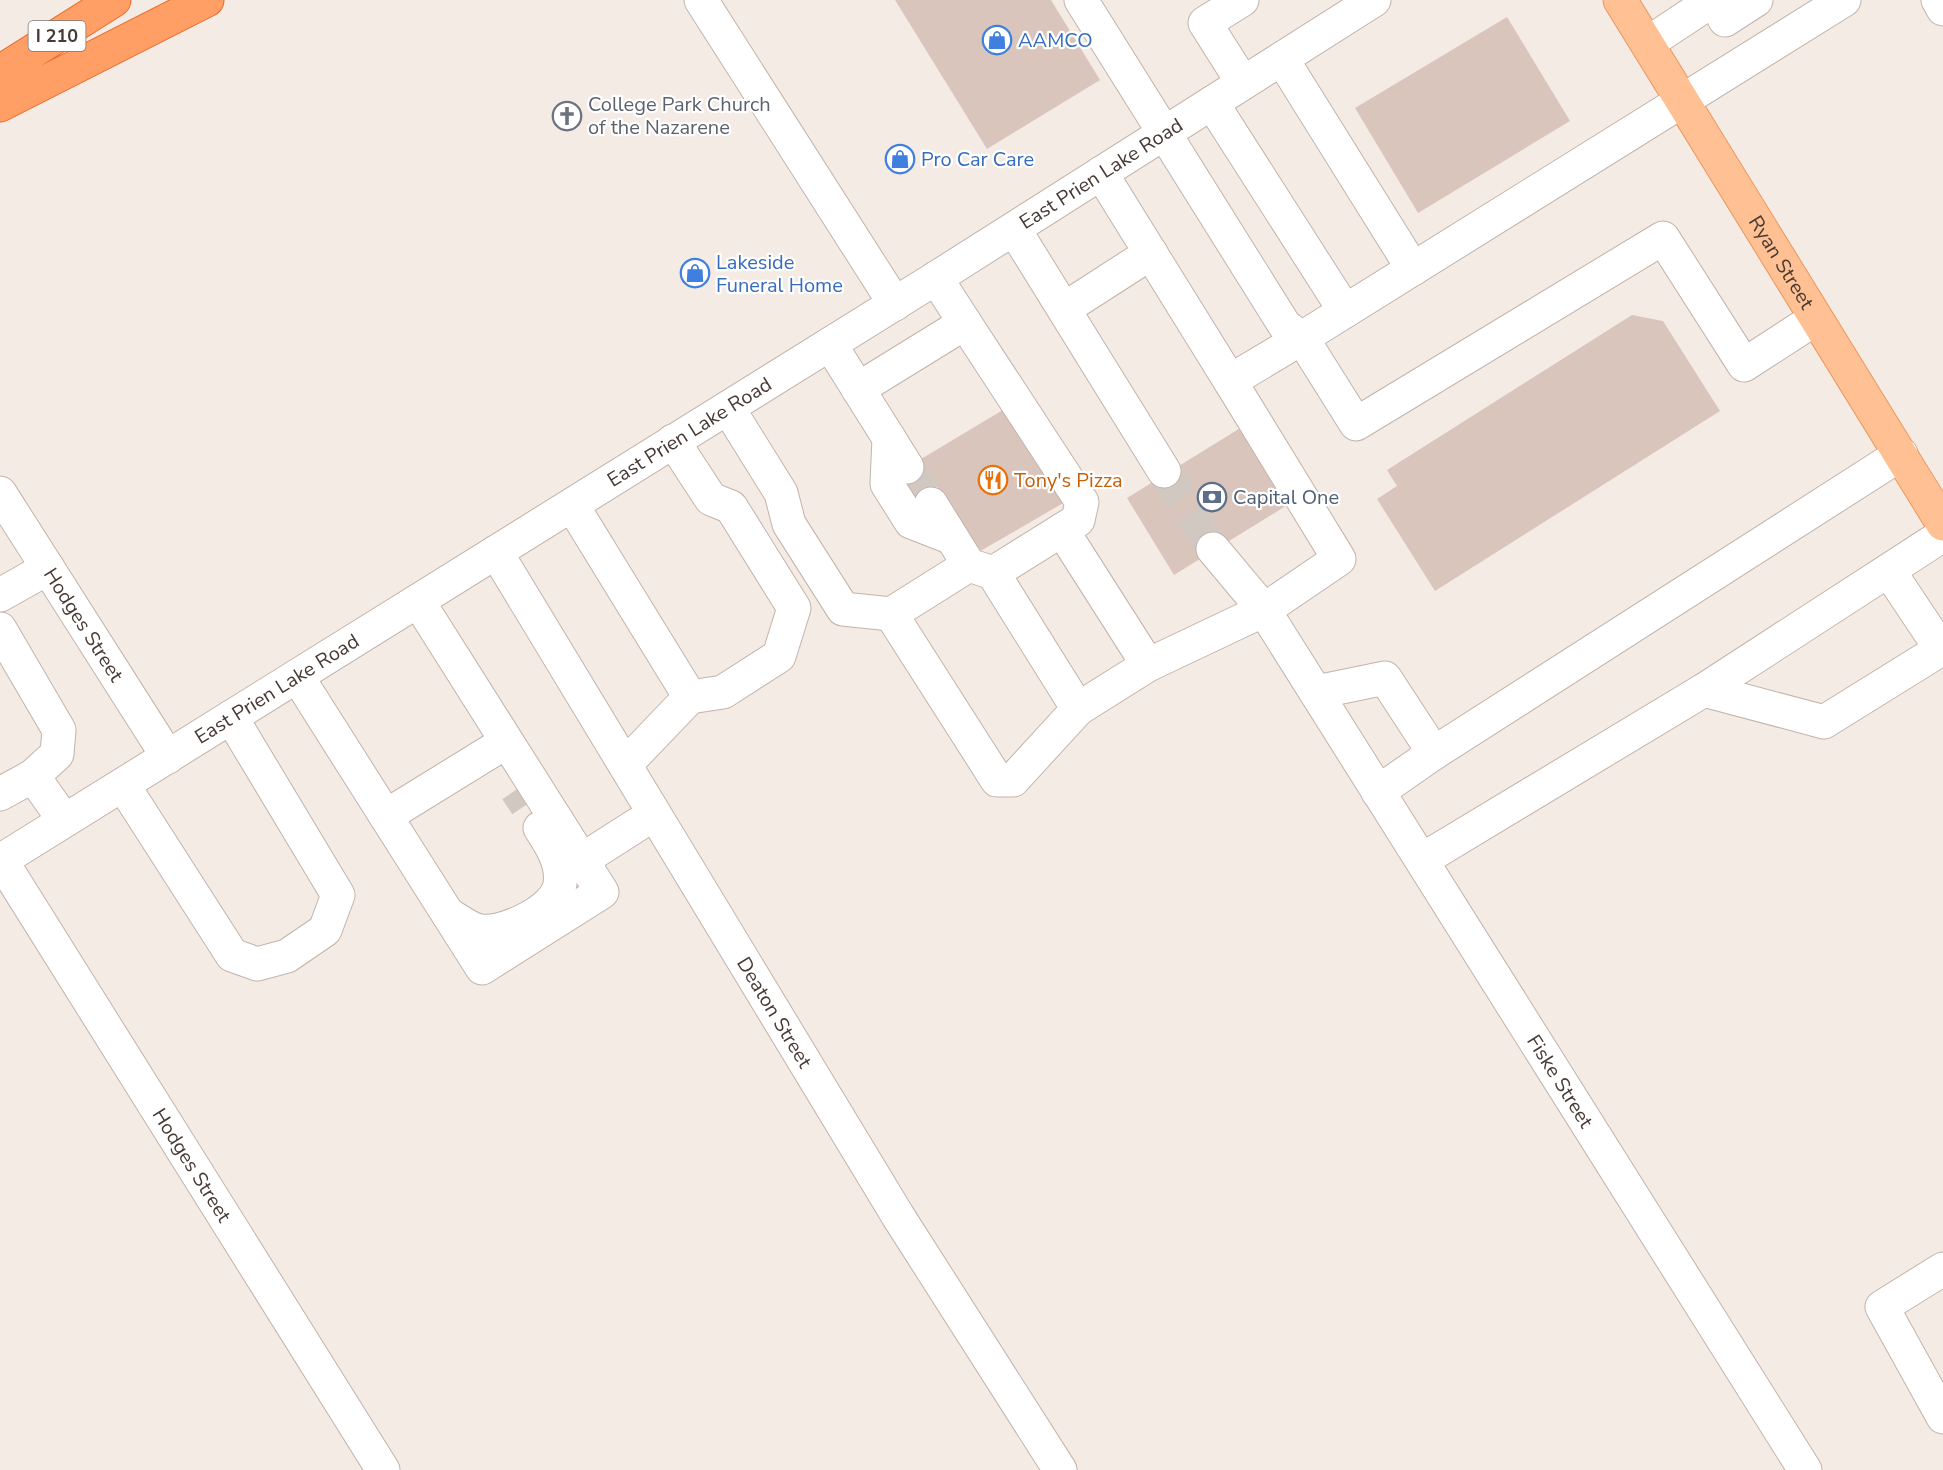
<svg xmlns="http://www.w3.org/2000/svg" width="1943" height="1470" font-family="'Nunito Sans',sans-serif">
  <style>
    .building { fill: #d9c5bc }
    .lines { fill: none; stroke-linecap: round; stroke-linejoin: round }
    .minor-tunnel { stroke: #d1c8c2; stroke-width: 33; stroke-dasharray: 33 16; stroke-linecap: butt }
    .minor-casing { stroke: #c3b3aa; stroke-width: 35 }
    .major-casing { stroke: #ec965a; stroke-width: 35 }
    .highway-casing { stroke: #e96b2a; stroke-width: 35 }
    .minor { stroke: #fff; stroke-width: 33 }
    .major { stroke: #ffc093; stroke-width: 33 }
    .highway { stroke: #ff9e65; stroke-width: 33 }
    .labels { text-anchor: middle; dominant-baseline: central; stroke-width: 4.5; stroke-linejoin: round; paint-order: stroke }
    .shield { fill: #fff; stroke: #7e7571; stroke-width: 1.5 }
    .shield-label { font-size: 18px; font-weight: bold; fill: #473a34 }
    .shop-label { font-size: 20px; fill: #366cbe; stroke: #fff; text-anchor: start }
    .worship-label { font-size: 20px; fill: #5b616d; stroke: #fff; text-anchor: start }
    .street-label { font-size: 20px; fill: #473a34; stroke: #fff }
    .food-label { font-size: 20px; fill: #c56008; stroke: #fff; text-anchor: start }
    .service-label { font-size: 20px; fill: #4e5e75; stroke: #fff; text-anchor: start }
  </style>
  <rect width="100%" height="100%" fill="#f4ebe5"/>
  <!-- building -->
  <path class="building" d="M895,0H1051L1100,80L987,149Z
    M1507,17L1570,121L1418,213L1355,108Z
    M1632,315L1663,321L1720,411L1435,591L1377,499L1397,486L1387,470Z
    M1008,407L1065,502L977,553L921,459Z
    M1242,427L1289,504L1174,575L1127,498Z"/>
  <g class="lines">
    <!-- minor-tunnel -->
    <path class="minor-tunnel" d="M907,467L931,504
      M1164,471L1213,549
      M516,790L526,805"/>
    <!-- minor casing -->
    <g class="minor-casing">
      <g id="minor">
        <path d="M701,0L895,304"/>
        <path d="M1081,0L1285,326L1302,338L1230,381L1101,173"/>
        <path d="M1242,0L1205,23L1243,83"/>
        <path d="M1715,0L1725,20L1756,0"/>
        <path d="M1938,0L1943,9"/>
        <path d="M1648,43L1713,0"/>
        <path d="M1282,59L1413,269"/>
        <path d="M1212,103L1345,311"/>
        <path d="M1014,229L1164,471"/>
        <path d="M936,278L965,323"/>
        <path d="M1064,309L1151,253"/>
        <path d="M1815,319L1744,365L1663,238L1356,424L1302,338L1844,0"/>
        <path d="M830,344L907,467"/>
        <path d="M858,389L965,323L1082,502L1078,520L993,573L969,565L931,504"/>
        <path d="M728,408L781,493L789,524L843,609L891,614L969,565"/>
        <path d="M889,438L887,484L911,522L952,538"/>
        <path id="s1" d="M0,493L168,757"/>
        <path d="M572,505L690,697L723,692L779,656L794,608L731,507L711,499L673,441"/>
        <path id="s2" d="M1213,549L1264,610L1805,1470"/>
        <path id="s3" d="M496,552L898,1216L1060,1470"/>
        <path d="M1889,571L1941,649"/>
        <path d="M993,573L1078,709L1148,665L1062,530"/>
        <path d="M0,595L48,568"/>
        <path d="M891,614L997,780H1013L1078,709"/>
        <path d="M0,629L59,730L57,754L33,776L0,794"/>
        <path d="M1148,665L1264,610L1339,559L1230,381"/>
        <path d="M297,676L482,968L602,892L418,601"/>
        <path d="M1704,690L1943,535"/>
        <path d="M1317,692L1385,678L1434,753L1378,792"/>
        <path d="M1434,753L1901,454"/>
        <path d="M625,765L690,697"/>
        <path d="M33,776L64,820"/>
        <path d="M123,785L232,955L257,964L287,956L325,930L338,895L231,717"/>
        <path d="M386,816L506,742"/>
        <path id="s4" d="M1,860L383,1470"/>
        <path d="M582,860L654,814"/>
        <path d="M1422,860L1704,690L1824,722L1943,648"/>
        <path id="s5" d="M0,861L936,278L1374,0"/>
        <path d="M448,914C458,920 471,930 481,931C504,934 557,910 560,884C563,863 551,845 540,828"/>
        <path d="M1943,1269L1882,1307L1943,1417"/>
      </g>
    </g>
    <!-- major casing -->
    <g class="major-casing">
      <g id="major">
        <path id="s6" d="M1620,0L1943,524"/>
      </g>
    </g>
    <!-- highway casing -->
    <g class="highway-casing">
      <path id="highway" d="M0,72L114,0
        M0,105L207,0"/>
    </g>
    <!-- minor -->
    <use href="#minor" class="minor"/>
    <!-- major -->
    <use href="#major" class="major"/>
    <!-- highway -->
    <use href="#highway" class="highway"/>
  </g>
  <!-- icons -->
  <defs>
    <g id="shop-ring" transform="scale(1.5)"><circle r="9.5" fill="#fff" stroke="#3f7fe0" stroke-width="1.5"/><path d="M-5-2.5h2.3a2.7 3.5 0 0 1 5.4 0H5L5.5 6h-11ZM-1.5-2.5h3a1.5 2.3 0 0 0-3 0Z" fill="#3f7fe0"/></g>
    <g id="church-ring" transform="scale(1.5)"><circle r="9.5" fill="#fff" stroke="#6b7280" stroke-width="1.5"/><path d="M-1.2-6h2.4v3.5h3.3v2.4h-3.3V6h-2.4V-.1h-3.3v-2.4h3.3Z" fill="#6b7280"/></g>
    <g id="restaurant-ring" transform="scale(1.5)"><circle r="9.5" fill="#fff" stroke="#e8710a" stroke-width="1.5"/><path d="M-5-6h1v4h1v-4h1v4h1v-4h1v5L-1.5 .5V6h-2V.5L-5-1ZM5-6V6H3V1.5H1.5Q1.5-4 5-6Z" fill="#e8710a"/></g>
    <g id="bank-ring" transform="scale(1.5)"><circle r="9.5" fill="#fff" stroke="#5c6f8a" stroke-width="1.5"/><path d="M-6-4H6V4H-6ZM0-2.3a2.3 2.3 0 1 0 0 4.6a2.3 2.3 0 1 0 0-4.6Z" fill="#5c6f8a"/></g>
  </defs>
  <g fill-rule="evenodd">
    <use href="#shop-ring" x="997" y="40"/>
    <use href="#church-ring" x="567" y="116"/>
    <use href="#shop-ring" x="900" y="159"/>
    <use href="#shop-ring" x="695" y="273"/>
    <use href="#restaurant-ring" x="993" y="480"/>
    <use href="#bank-ring" x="1212" y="497"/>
  </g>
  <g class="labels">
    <!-- shield labels -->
    <rect class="shield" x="28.5" y="21" width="57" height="30" rx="4.5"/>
    <g class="shield-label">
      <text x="57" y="36">I 210</text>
    </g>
    <!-- shop labels -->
    <g class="shop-label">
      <text x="1018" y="40">AAMCO</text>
      <text x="921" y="159">Pro Car Care</text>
      <text x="716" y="262">Lakeside<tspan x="716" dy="23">Funeral Home</tspan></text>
    </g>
    <!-- worship labels -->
    <g class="worship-label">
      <text x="588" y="104">College Park Church<tspan x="588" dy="23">of the Nazarene</tspan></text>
    </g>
    <!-- street labels -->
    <g class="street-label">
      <text stroke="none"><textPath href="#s5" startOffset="1298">East Prien Lake Road</textPath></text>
      <text stroke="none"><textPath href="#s6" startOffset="308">Ryan Street</textPath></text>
      <text stroke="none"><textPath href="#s5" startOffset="812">East Prien Lake Road</textPath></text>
      <text stroke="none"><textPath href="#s1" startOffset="156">Hodges Street</textPath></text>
      <text stroke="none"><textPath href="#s5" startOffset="326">East Prien Lake Road</textPath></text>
      <text stroke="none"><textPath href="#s3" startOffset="538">Deaton Street</textPath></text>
      <text stroke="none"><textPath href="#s2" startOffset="636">Fiske Street</textPath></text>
      <text stroke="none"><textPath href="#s4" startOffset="360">Hodges Street</textPath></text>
    </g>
    <!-- food labels -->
    <g class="food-label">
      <text x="1014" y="480">Tony's Pizza</text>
    </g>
    <!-- service labels -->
    <g class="service-label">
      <text x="1233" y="497">Capital One</text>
    </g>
  </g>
</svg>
